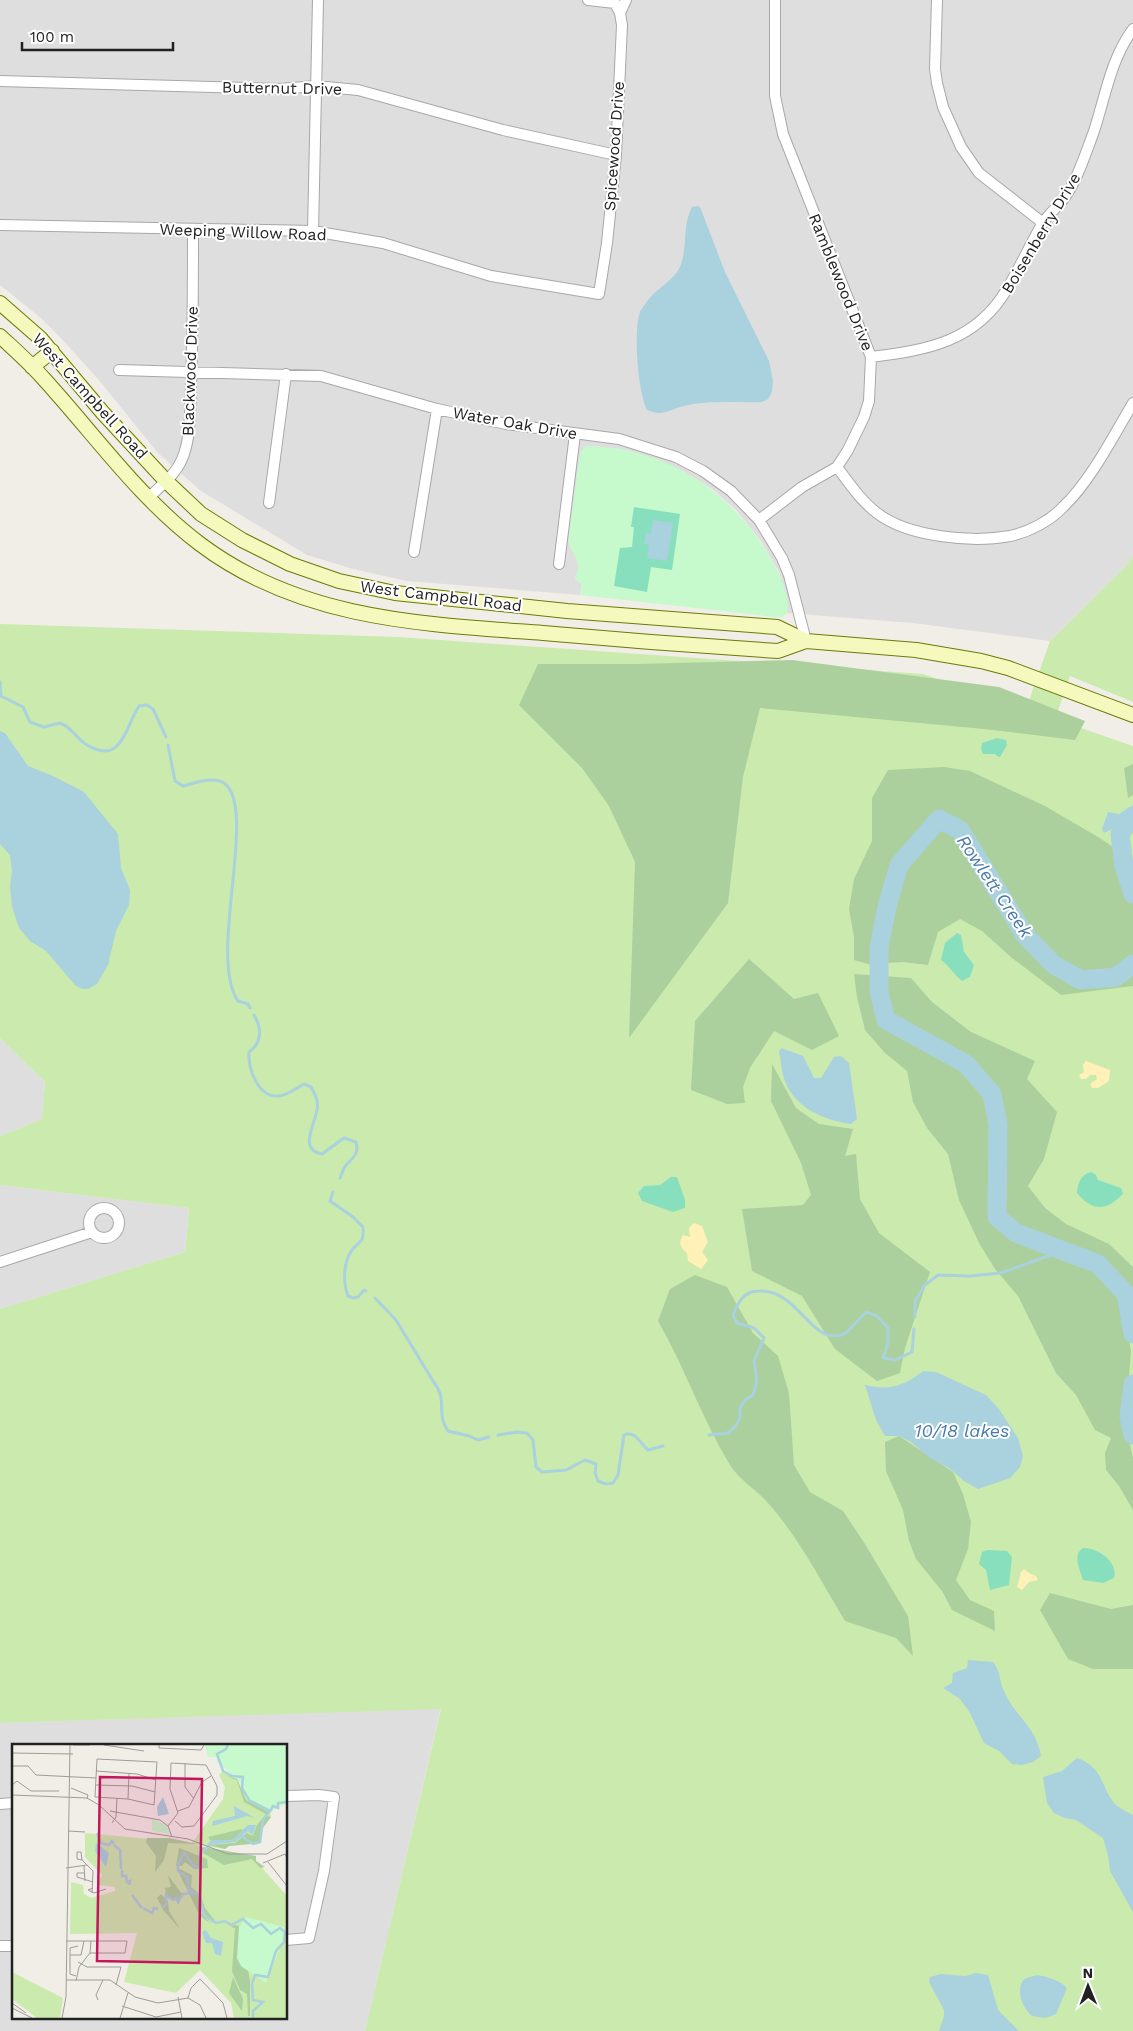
<svg xmlns="http://www.w3.org/2000/svg" width="1133" height="2031" font-family="'Work Sans',sans-serif">
  <style>
    .residential { fill: #dfdede; fill-rule: evenodd }
    .grass { fill: #cbeaae }
    .forest { fill: #abd09d }
    .sand { fill: #fff1b8 }
    .park { fill: #c6f9cb }
    .pitch { fill: #87dfbd }
    .water { fill: #a9d1de }
    .lines { fill: none; stroke-linecap: round; stroke-linejoin: round }
    .stream { stroke: #a9d1de; stroke-width: 3 }
    .river { stroke: #a9d1de; stroke-width: 19 }
    .minor-casing { stroke: #a8a8a8; stroke-width: 12 }
    .secondary-casing { stroke: #6c7a06; stroke-width: 16 }
    .minor { stroke: #fff; stroke-width: 10 }
    .secondary { stroke: #f6f9bd; stroke-width: 14 }
    .labels { text-anchor: middle; dominant-baseline: central; stroke-width: 4; stroke-linejoin: round; paint-order: stroke }
    .street-label { font-size: 16px; fill: #212121; stroke: #fff }
    .water-label { font-size: 18px; font-style: italic; fill: #4a79a9; stroke: #fff }
    .inset-river { fill: none; stroke: #a9d1de; stroke-width: 2.5 }
    .inset-road { fill: none; stroke: #9e9c98; stroke-width: 1 }
    .view { fill: #c2185b; fill-opacity: 0.15; stroke: #c2185b; stroke-width: 2.5 }
    .inset-edge { fill: none; stroke: #212121; stroke-width: 2.5 }
  </style>
  <rect width="100%" height="100%" fill="#f1eee8"/>
  <!-- residential -->
  <path class="residential" d="M0,0H1133V556L1127,565L1050,641L913,623L787,613V599L779,572L760,540L736,510L712,489L683,471L658,460L630,451L594,446H586L570,547L576,555L579,567L575,579L582,584L580,595L407,581L353,569L307,555L201,491L158,453L98,379L60,337L41,318L0,285Z
    M0,1038L45,1082L42,1119L0,1136Z
    M0,1185L189,1208L185,1252L0,1309Z
    M441,1708L365,2031H0V1723ZM14,1745H286V2017H14Z"/>
  <!-- grass -->
  <path class="grass" d="M1133,556V702L1070,676L1055,719L1133,746V2031H365L441,1709L0,1723V1309L185,1252L189,1208L0,1185V1136L42,1119L45,1082L0,1038V624L398,637L923,674L1026,709L1050,641L1127,565Z"/>
  <!-- forest -->
  <path class="forest" d="M792,660L999,687L1085,721L1075,740L984,729L760,708L743,777L728,903L629,1038L635,862L609,806L582,768L519,705L538,664H637Z
    M1133,764V795L1128,798L1124,768Z
    M944,767L970,771L1045,806L1098,837L1133,860V986L1061,995L1012,958L982,931L960,919L938,932L928,965L903,962L868,964L854,960V937L849,909L854,879L872,841V798L888,770Z
    M749,959L794,999L818,993L839,1036L812,1050L774,1031L750,1068L743,1087L745,1103L727,1104L691,1090L695,1021Z
    M854,974L911,978L932,1002L971,1032L1035,1061L1027,1079L1057,1112L1044,1159L1028,1186L1045,1208L1066,1224L1109,1244L1133,1267V1299L1126,1282L1106,1260L1044,1238L1065,1258L1087,1264L1122,1299L1131,1351L1128,1389L1123,1413L1133,1458V1510L1119,1486L1106,1470L1105,1453L1111,1438L1095,1430L1076,1395L1056,1373L1018,1296L995,1269L979,1243L959,1200L948,1154L927,1128L913,1102L907,1071L885,1053L865,1030L857,997Z
    M772,1064L796,1108L819,1124L853,1129L845,1156L856,1154L860,1199L879,1233L930,1272L905,1348L900,1373L877,1381L835,1349L802,1296L752,1271L742,1209L803,1205L811,1195L801,1163L771,1101Z
    M695,1275L727,1287L753,1333L778,1356L789,1393L794,1465L810,1492L843,1511L865,1544L908,1616L913,1656L896,1638L845,1621C821,1581 799,1538 768,1503C757,1490 739,1480 730,1465C702,1419 685,1368 658,1321L670,1289Z
    M899,1436L953,1472L963,1494L971,1522L968,1549L956,1580L970,1600L994,1611L995,1631L952,1610L942,1591L916,1559L909,1541L903,1510L886,1471L885,1442Z
    M1050,1593L1111,1609L1133,1605V1669H1093L1068,1659L1040,1610Z"/>
  <!-- sand -->
  <path class="sand" d="M1086,1061L1110,1070L1109,1081L1098,1088H1092L1090,1084L1097,1079L1096,1075H1090L1086,1079H1081L1079,1075L1084,1072L1083,1065Z
    M694,1223L702,1226L708,1242L702,1252L708,1260L701,1269L688,1261L687,1253C680,1247 678,1243 683,1235L690,1237L689,1228Z
    M1024,1569L1029,1573L1036,1576L1038,1580L1029,1582L1022,1590L1017,1587L1021,1572Z"/>
  <!-- park -->
  <path class="park" d="M586,446C664,446 733,492 771,559C779,573 791,596 787,613L783,617H774L580,595L582,584L575,579C583,559 574,559 568,542L580,453Z"/>
  <!-- pitch -->
  <path class="pitch" d="M634,507L680,514L672,570L651,567L647,592L614,586L620,548L632,547L634,527H631Z
    M997,738L1006,740L1007,745L1000,757L997,756L995,754H983L981,749L982,743Z
    M957,933L961,935L964,952L974,965L970,977L962,981C954,975 950,966 941,960L945,943Z
    M1091,1172L1096,1175L1098,1180L1121,1188L1123,1194C1106,1211 1093,1212 1077,1193C1078,1183 1080,1175 1091,1172Z
    M671,1177H677L685,1200V1208L673,1212L642,1201L638,1193L644,1186L660,1185Z
    M1083,1548C1098,1548 1118,1561 1114,1578L1103,1583L1083,1580C1080,1569 1072,1555 1083,1548Z
    M987,1550L1007,1551L1012,1557L1009,1585L990,1590L986,1570L979,1564L982,1552Z"/>
  <!-- water -->
  <path class="water" d="M697,206L700,207L725,272L769,361L773,381L772,392L768,399L762,402C736,403 709,400 684,406C668,410 663,417 647,410C638,392 633,332 640,312C642,308 646,303 648,300C657,288 674,280 680,267C688,248 682,225 692,207Z
    M653,520L673,523L667,561L647,558L649,545L644,544L646,533H651Z
    M0,731L5,733L28,766L53,776L84,792L118,834L121,868L130,890L129,905L116,931L108,965L97,984L88,989H82L75,985L46,951L30,941L19,928L12,907L10,886L12,871L10,855L0,844Z
    M1133,805V818L1129,824L1120,825L1104,833L1102,829L1108,812L1119,814Z
    M781,1048L803,1056L814,1078H821L834,1057L841,1056L849,1063L857,1119L851,1124C822,1120 791,1106 783,1075C781,1067 781,1059 779,1052Z
    M923,1371L936,1372L986,1395L999,1409L1018,1438L1023,1456L1020,1467L1010,1478L978,1489L964,1481L949,1468L930,1458L911,1442L899,1436H885L876,1420L865,1385C888,1391 905,1386 923,1371Z
    M968,1660L993,1662C1001,1672 999,1681 1004,1691C1015,1717 1036,1726 1041,1756L1033,1762L1022,1765L1012,1764L999,1751L984,1743L970,1713L960,1699L943,1688L952,1683L953,1673L967,1668Z
    M1077,1758C1105,1768 1099,1786 1116,1805C1121,1809 1127,1812 1133,1815V1912L1110,1871L1108,1855L1103,1838L1076,1820L1065,1818L1054,1813L1047,1803L1043,1777L1062,1771Z
    M976,1973L988,1975L998,2010L1019,2031H939L944,2016V2010L929,1982L930,1977L941,1974L965,1976Z
    M1037,1975C1048,1977 1060,1980 1067,1988L1056,2014L1045,2018L1032,2016C1024,2009 1016,1994 1022,1982C1025,1977 1032,1977 1037,1975Z"/>
  <g class="lines">
    <!-- stream -->
    <path class="stream" d="M0,682L1,696L23,707L30,722L44,727L60,723C74,729 77,739 87,745C122,766 125,727 139,706L147,705L153,709L166,737
      M168,745L175,781L183,786C195,783 213,776 224,783C259,808 207,956 238,1001L248,1004L250,1008
      M254,1015C262,1028 262,1043 249,1052C248,1069 258,1098 279,1096C288,1095 297,1088 304,1084L311,1087C315,1094 319,1101 317,1110C315,1124 298,1150 322,1154L344,1138L356,1142C359,1152 355,1156 348,1163C344,1166 342,1173 340,1178
      M333,1192L330,1201L353,1217L363,1227C364,1244 360,1240 352,1250C343,1262 343,1283 348,1296L353,1298L358,1297L364,1290L366,1291
      M375,1298L396,1320L433,1381C449,1401 435,1412 448,1431L469,1436L478,1440L489,1437
      M915,1317V1301L925,1285L938,1275L970,1276L1001,1273L1048,1256L1071,1254
      M498,1435L517,1432L527,1433L533,1440L536,1467L542,1472L566,1470L585,1460L596,1464L595,1473L598,1481L606,1484L613,1483L618,1475L624,1435C635,1430 640,1443 648,1450L663,1446
      M709,1435L728,1433L735,1427L740,1418V1408L745,1400L753,1395L757,1381L754,1361L764,1338L754,1328L737,1323L733,1315C738,1303 743,1291 759,1291C799,1289 811,1347 844,1334C849,1331 861,1317 866,1312L877,1316L888,1328V1343L883,1358L895,1360L912,1352L914,1329"/>
    <!-- river -->
    <path class="river" d="M1133,816L1120,834L1124,866L1133,894
      M1133,964L1116,977L1081,980L1054,965L1025,935L960,830L939,819L899,865L887,907L879,947V992L886,1020L966,1064L992,1094L998,1125L997,1217L1016,1233L1098,1264L1126,1294L1133,1334
      M1133,1384L1129,1417L1133,1435"/>
    <!-- minor casing -->
    <g class="minor-casing">
      <path id="minor" d="M588,0L615,3L620,13
        M937,0L935,69L937,83L943,107L961,147L979,173L1043,223
        M0,81L280,89L316,86L358,90L503,130L616,155
        M0,225L313,231L383,243L491,276L599,294L607,243L616,155L622,25L620,13L626,0
        M313,231L318,0
        M871,357C927,350 976,342 1007,289C1019,269 1029,247 1041,226C1047,215 1058,207 1065,197C1078,178 1085,155 1093,134C1105,99 1110,60 1133,29
        M119,370L321,376L437,409L506,424L619,439L676,457L703,471L731,491L759,520L782,558L789,575L806,641
        M837,467C849,483 861,501 877,513C908,537 972,543 1010,536C1029,532 1050,521 1063,507C1090,482 1114,435 1133,403
        M148,498C162,485 178,473 184,454C191,433 190,409 191,386C193,334 193,282 193,229
        M269,503L286,374
        M759,520L802,487L837,467L848,450L864,417L869,401L871,357L783,134L775,96V0
        M414,552L437,409
        M559,564L575,434
        M89 1223a15 15 0 1 1 30 0a15 15 0 1 1-30 0Z
        M0,1262L92,1232
        M286,1796L319,1795L334,1797L324,1871L309,1938L286,1940
        M0,1804L14,1803
        M0,1946H14"/>
    </g>
    <!-- secondary casing -->
    <g class="secondary-casing">
      <path id="secondary" d="M0,303L40,338L103,413L166,481L201,514L242,540L290,564L339,581L395,593L567,611L777,627L806,641L916,650L981,661L1008,668L1133,715
        M0,336C15,350 31,364 44,379C95,435 139,498 200,544C301,620 422,624 543,633C621,640 699,646 778,651L806,641
        M32,367L52,351"/>
    </g>
    <!-- minor -->
    <use href="#minor" class="minor"/>
    <!-- secondary -->
    <use href="#secondary" class="secondary"/>
  </g>
  <g class="labels">
    <!-- street labels -->
    <g class="street-label">
      <text transform="translate(282 88) rotate(1)">Butternut Drive</text>
      <text transform="translate(614 146) rotate(-86)">Spicewood Drive</text>
      <text transform="translate(243 232) rotate(2)">Weeping Willow Road</text>
      <text transform="translate(1041 233) rotate(-59)">Boisenberry Drive</text>
      <text transform="translate(841 282) rotate(68)">Ramblewood Drive</text>
      <text transform="translate(190 371) rotate(-88)">Blackwood Drive</text>
      <text transform="translate(90 396) rotate(48)">West Campbell Road</text>
      <text transform="translate(515 423) rotate(10)">Water Oak Drive</text>
      <text transform="translate(441 596) rotate(7)">West Campbell Road</text>
    </g>
    <!-- water labels -->
    <g class="water-label">
      <text transform="translate(995 886) rotate(56)">Rowlett Creek</text>
      <text x="962" y="1430">10/18 lakes</text>
    </g>
  </g>
  <!-- overview -->
  <g transform="translate(12 1744)">
    <rect width="275" height="275" fill="#f1eee8"/>
    <path d="M210,28L226,35L229,45L241,59L258,68L259,73L250,85L249,99L217,102L213,105L182,100L215,112H244V117L275,152V274H222L219,259L188,226L164,249L112,238L125,189L58,190L59,138L71,141L72,150L79,154L103,147V143L85,141L90,131L73,113V89L180,99L211,55L213,43L207,31ZM0,228L51,254L48,274H25L0,255Z" fill="#cbeaae"/>
    <path d="M212,31L225,35L234,56L257,68L255,72L259,73L250,85L249,99L217,102L213,105L197,101L223,99L235,89L241,92L245,81L254,70L232,58L225,36ZM230,85V89L220,96H198L196,93ZM135,94H158L185,100L156,99L152,116L143,128L144,112L134,98ZM192,103L244,112V117L253,123L248,124L240,115L212,121L191,109L188,105ZM167,104L195,115L196,124L182,125L173,118L170,122H164ZM164,123L180,131L179,143L188,150L193,164L204,178L190,169L188,151L182,148L187,153L189,169L198,179L188,172ZM156,131L170,150L167,159L154,150L153,144L159,143ZM149,150L156,157L157,167L168,185L152,167L145,154ZM222,181L227,182L238,237V272H236L235,250L228,246L220,227L223,184L219,183ZM221,233L231,255L230,267L217,249Z" fill="#abd09d"/>
    <path d="M193,1H275V59L258,68L235,56L226,35L205,18V13H196ZM140,75L154,81L158,90L140,87ZM234,173L272,183L274,190L254,239L229,222L225,214L227,183Z" fill="#c6f9cb"/>
    <path d="M151,53L157,70L146,72L145,63ZM222,62L243,74L235,72L200,82L201,77L223,72ZM236,81H244L241,91L236,87L223,98L196,101L199,96H220ZM84,99L97,109L94,123L83,107ZM194,186L199,194L211,198L209,212L203,210L200,199H194L190,188Z" fill="#a9d1de"/>
    <path class="inset-river" d="M216,1L214,5L205,10L211,27L220,32L231,33L230,44L237,56L258,67L251,76L248,98L241,100L229,92M258,67L261,62L266,64V59L275,58M85,89L89,99L97,101L100,97L102,100M200,98L188,111L190,120L187,124L182,122L172,109L166,121V127L176,134V145L188,152L192,172L204,179L213,177L219,181L231,175L241,184L249,180L259,190L268,184L273,188L272,198L264,207L256,233L243,231L240,240L241,256L251,258L241,267V274M102,101L108,106L109,125M110,126V132H114L115,138L118,137L117,141M120,151L130,164M169,154L171,150L183,149M131,164L140,169L142,164L146,165M150,164L154,160V151L161,156L165,154L166,158L168,155"/>
    <path class="inset-road" d="M61,1H78M92,1L132,7M147,1V4L189,6L192,1M0,9L61,10M85,15L145,18L142,61L116,55L83,53ZM173,19V43L182,55M0,22H16L24,31L84,34M84,27L125,30L144,36M0,41L5,37L19,47H47M83,41L120,42L143,48M59,44L76,51L75,55M0,51L75,54L87,61L113,85L176,95L216,110H255L275,97M116,55L117,29M98,67L148,76L156,82L160,93M166,67L177,63L190,38L199,32M100,79L104,73L105,54M156,82L166,69L158,45L159,19L194,21L205,42V51L182,82L170,83L163,77M56,87L73,88M70,116L65,115V108H69L70,116L81,127L80,149M256,118L275,142M251,119L273,110L275,114M72,122L73,137M54,124L75,121M73,129H65V133L81,138M81,144L76,146L82,149L94,145M54,197H115L113,209H78M58,211H69L72,197M66,218L75,223H109L104,241M64,232L58,230V204L66,202M54,236H98L123,253L146,259L176,254L188,261L194,274M64,237L67,223L78,209L79,197M166,253L170,274M176,254L179,244L188,235L211,259L215,274M86,256L84,251L91,236M0,259L14,269M110,262L144,273L169,268M0,264L20,274M50,274L54,253L58,1M108,274L116,249"/>
    <path class="view" d="M88,33L190,35L187,219L85,217Z"/>
    <rect width="275" height="275" class="inset-edge"/>
  </g>
  <!-- north arrow -->
  <g transform="translate(1088 1986) rotate(359)" stroke="#ffffff" stroke-width="4" paint-order="stroke">
  <path d="M0-4L9 19L0 12L-9 19Z" fill="#212121"/>
  <text y="-8" font-size="14" font-weight="bold" text-anchor="middle" fill="#212121">N</text>
  </g>
  <!-- scale -->
  <path d="M22 42v8h151v-8" fill="none" stroke="#212121" stroke-width="2.5"/>
  <text x="30" y="42" font-size="15" fill="#212121" stroke="#ffffff" stroke-width="4" paint-order="stroke">100 m</text>
</svg>
